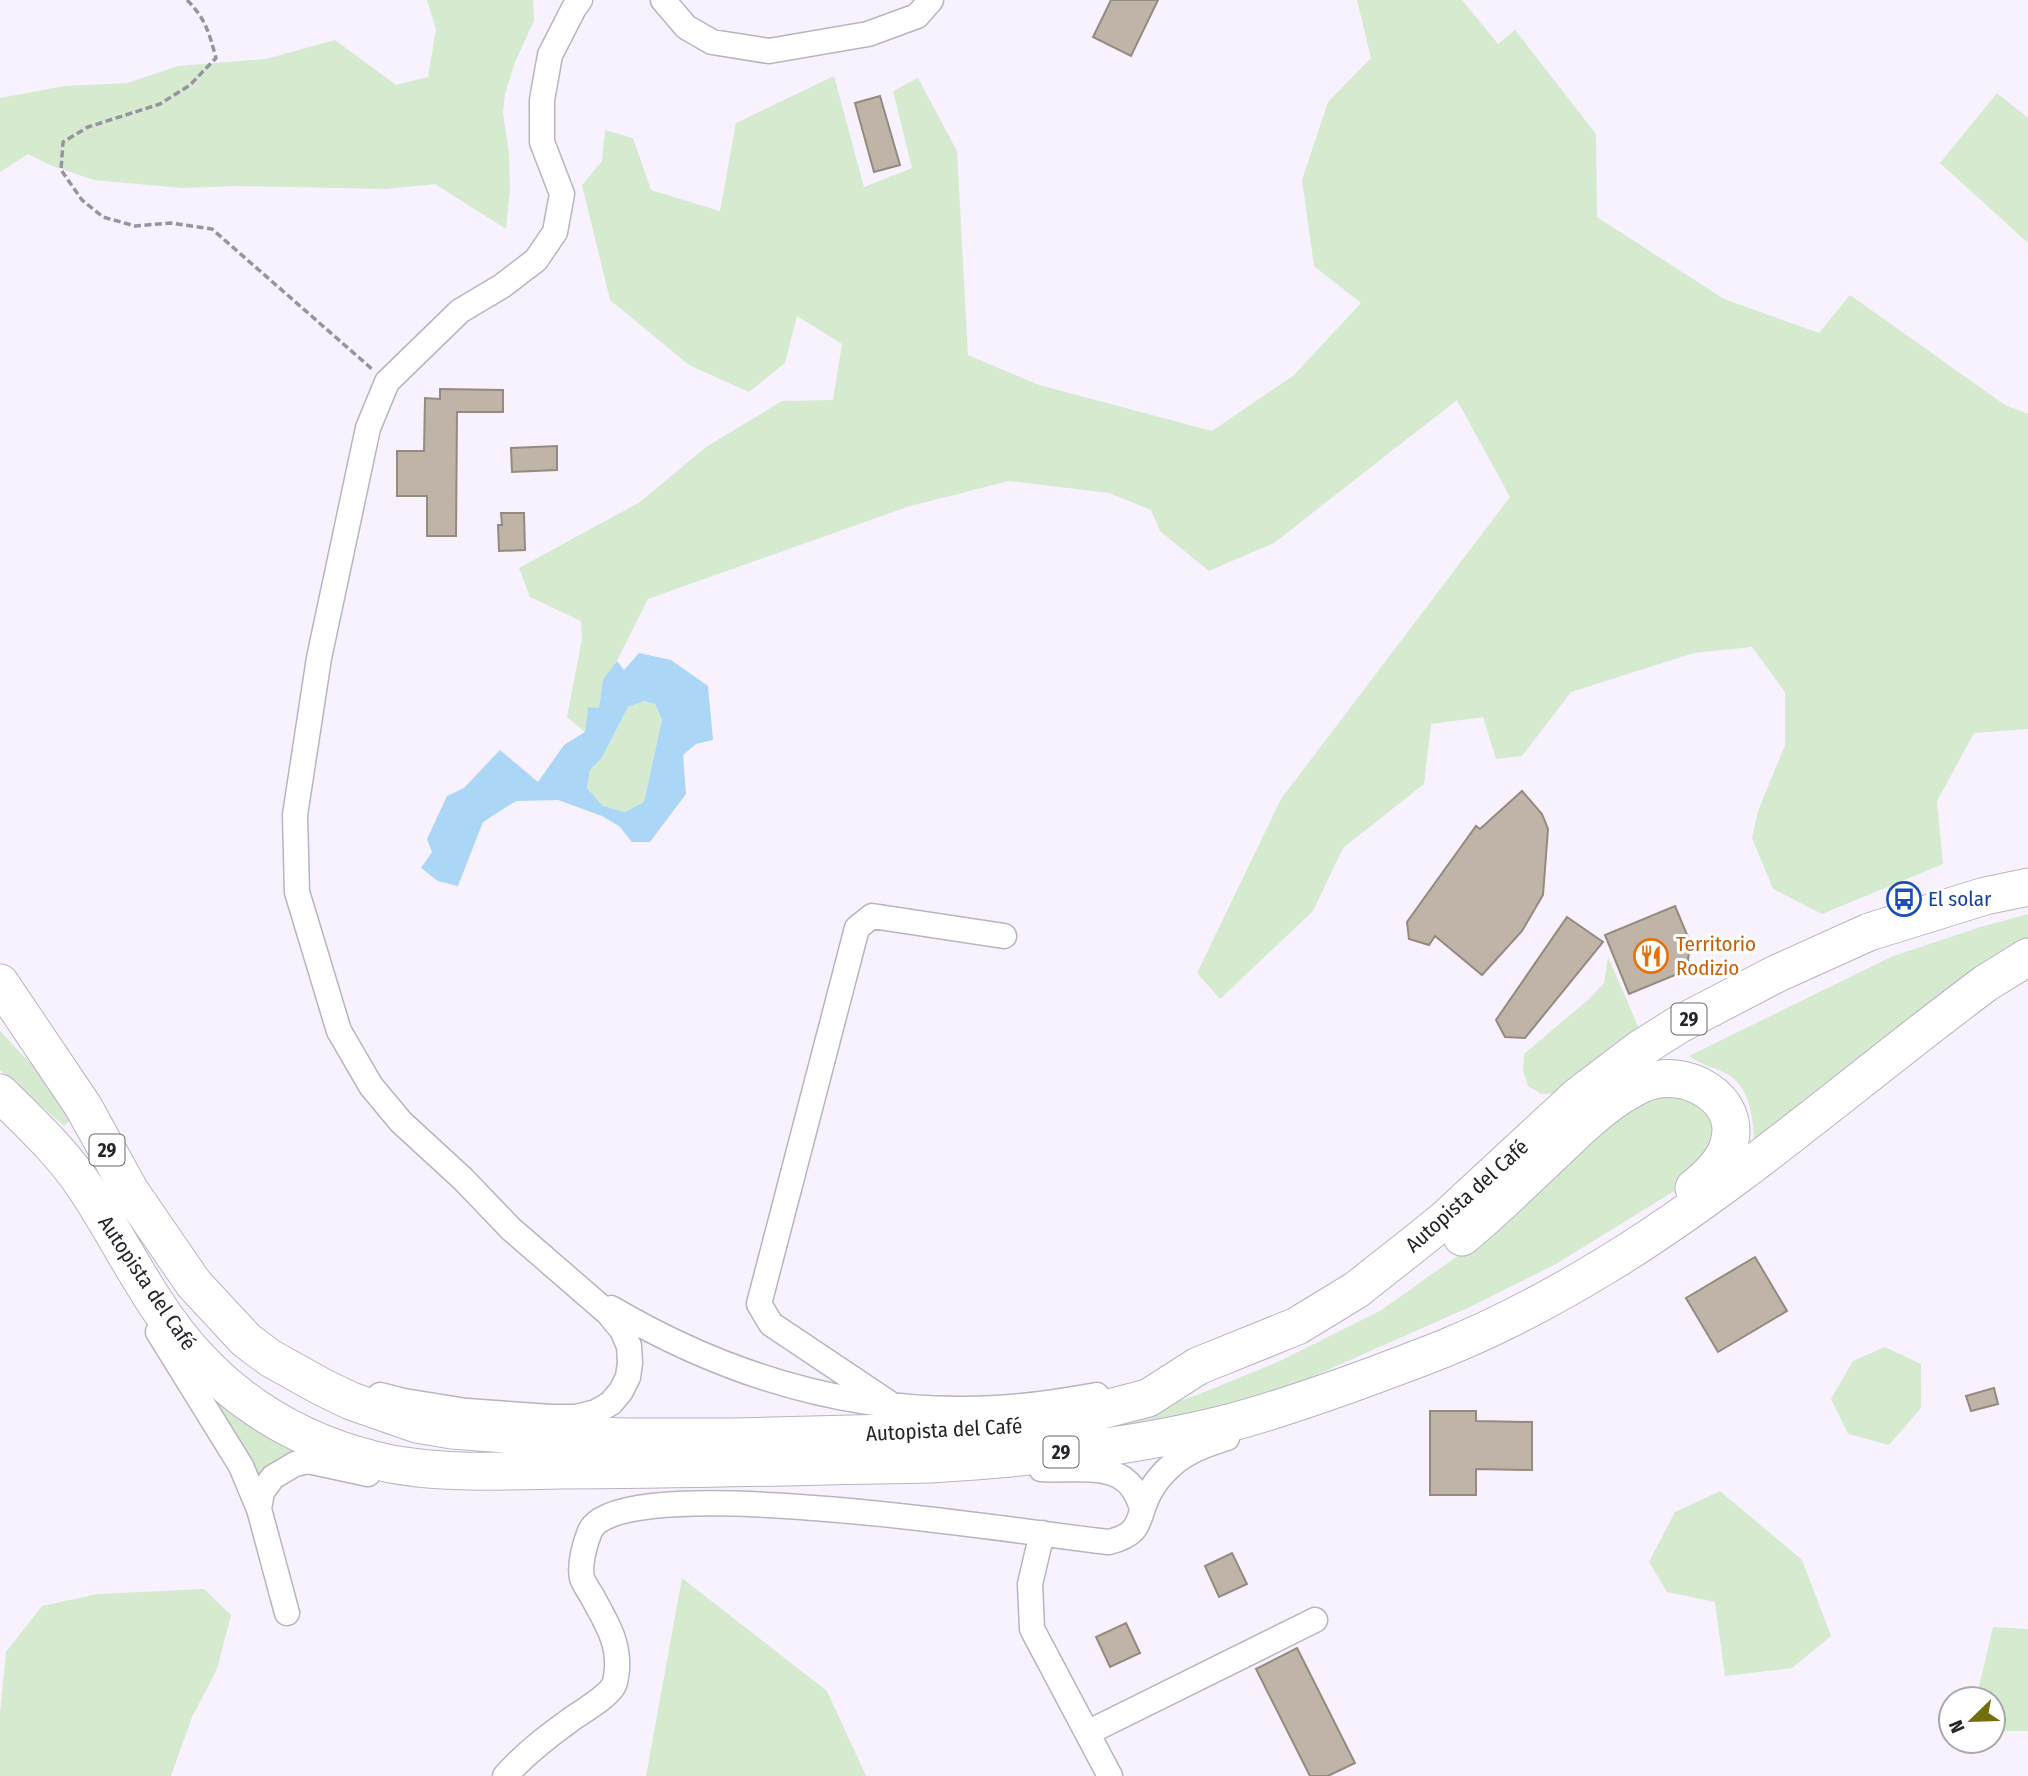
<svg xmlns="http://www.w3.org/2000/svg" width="2028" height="1776" font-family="'Fira Sans Condensed',sans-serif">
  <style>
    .green { fill: #d5eacf }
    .water { fill: #abd6f6; fill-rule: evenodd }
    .building { fill: #c0b4a8; stroke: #958a7e; stroke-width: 2 }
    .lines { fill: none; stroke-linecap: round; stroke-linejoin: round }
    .minor-casing { stroke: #b9b3c2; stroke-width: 27 }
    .highway-casing { stroke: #b9b3c2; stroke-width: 39 }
    .path { stroke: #98949d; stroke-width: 3.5; stroke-dasharray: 7 3.5; stroke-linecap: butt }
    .minor { stroke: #fff; stroke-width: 24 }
    .highway { stroke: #fff; stroke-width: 37 }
    .labels { text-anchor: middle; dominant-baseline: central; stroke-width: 6; stroke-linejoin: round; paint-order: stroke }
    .shield { fill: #fff; stroke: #68666a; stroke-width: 2 }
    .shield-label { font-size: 19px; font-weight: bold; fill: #27242a }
    .transit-label { font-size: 21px; fill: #164399; stroke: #fff; text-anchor: start }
    .food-label { font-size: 21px; fill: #c56008; stroke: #fff; text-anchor: start }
    .street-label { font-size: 21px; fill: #27242a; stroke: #fff }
  </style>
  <rect width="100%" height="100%" fill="#f8f2ff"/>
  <!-- green -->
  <path class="green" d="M427,0H533L534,21L515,62L505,94L503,113L509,153L510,191L506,229L435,184L386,189L236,186L182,188L94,180L50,165L28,154L0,172V98L65,86L127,83L178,66L266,59L335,40L396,85L428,77L436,29Z
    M1357,0H1462L1498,44L1515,30L1596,134L1597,217L1724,299L1819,333L1850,295L2005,405L2028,414V729L1974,733L1937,801L1943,864L1822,914L1773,889L1752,838L1758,811L1785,745V692L1752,647L1694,653L1571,692L1522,756L1496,759L1483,717L1431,724L1424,784L1343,848L1313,911L1220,999L1197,973L1281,799L1510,497L1457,400L1274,543L1209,571L1160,531L1151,510L1109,493L1009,481L910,506L648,599L617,661L603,679L599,708L588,707L585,732L567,717L582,639L581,621L530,597L519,568L640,502L706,447L782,401L833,400L842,344L797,316L785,363L749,392L689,365L610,300L582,185L602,161L605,130L633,138L651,190L720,211L736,123L834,76L864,187L912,168L893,91L918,78L957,151L968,355L1039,385L1212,431L1294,375L1361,303L1314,266L1302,180L1328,102L1371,58Z
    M1997,93L2028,118V243L1940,163Z
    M643,701L655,704L662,720L644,802L625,812L603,806L587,788L590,770L601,759L628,707Z
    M2028,914V949L1754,1146C1754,1123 1751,1089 1729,1075C1716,1068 1701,1065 1689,1056L1893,956L1977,928Z
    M1608,957L1644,1040L1573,1092L1542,1094L1528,1086L1523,1071L1524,1054L1589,999L1604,983Z
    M0,1031L36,1069L70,1120L64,1126L0,1070Z
    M1649,1094L1703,1096L1720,1136L1697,1177L1556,1264L1470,1307L1298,1383L1217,1414L1125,1436L1124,1420L1197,1395L1278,1362L1380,1311L1473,1245L1574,1154Z
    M1885,1347L1921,1364V1408L1889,1445L1848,1434L1831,1399L1853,1361Z
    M207,1387L320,1456C288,1454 277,1454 255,1478Z
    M1720,1491L1802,1560L1831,1636L1792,1668L1725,1676L1715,1602L1667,1592L1649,1562L1675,1512Z
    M682,1578L827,1691L866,1776H646Z
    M204,1589L231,1615L217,1669L192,1717L171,1776H0V1713L6,1652L42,1606L98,1594Z
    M1993,1627L2028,1629V1731H2004L1993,1714V1699H1984L1978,1691Z"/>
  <!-- water -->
  <path class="water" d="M639,653L671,660L708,686L713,740L696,744L683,755L686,794L650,842H632L619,826L602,816L558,800L516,801L483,822L458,886L438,881L421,868L432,852L427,839L447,796L464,788L500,750L538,782L564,745L585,732L588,707L599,708L603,679L617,661L624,670ZM644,701L655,704L662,720L644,802L625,812L603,806L587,788L590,770L601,759L628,707Z"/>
  <!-- building -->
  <path class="building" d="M1111,0H1158L1131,56L1093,37Z
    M880,96L900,165L874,172L855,103Z
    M440,389L503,390V412H457L456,536H427V496H397V451H424L425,398L440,399Z
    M557,446V470L512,472L511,448Z
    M501,513H524L525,550L499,551L498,525H502Z
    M1522,791L1542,814L1548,829L1543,895L1522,931L1482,975L1435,936L1429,945L1409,939L1407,922L1476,826L1480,829Z
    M1675,906L1690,942L1687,970L1629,994L1605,935Z
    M1567,917L1603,942L1525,1038L1505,1037L1496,1020Z
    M1755,1257L1787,1311L1718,1352L1686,1298Z
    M1994,1388L1998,1404L1971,1411L1966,1396Z
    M1430,1411H1476V1421L1532,1422V1470L1476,1469V1495H1430Z
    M1232,1553L1247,1584L1219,1597L1205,1566Z
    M1126,1623L1140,1653L1110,1667L1096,1637Z
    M1297,1648L1355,1763L1328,1776H1310L1256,1669Z"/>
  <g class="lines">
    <!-- minor casing -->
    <g class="minor-casing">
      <path id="minor" d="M663,0L686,27L712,42L769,51L868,34L917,16L931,0
        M611,1308C730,1378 857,1416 997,1408C1031,1406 1064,1401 1097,1395
        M158,1332L241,1466L259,1509L287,1613
        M380,1395L404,1401L466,1411L551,1417H576L596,1412L611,1403L621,1391L628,1377L630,1363L629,1346L622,1330L608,1313L511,1229L463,1179L401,1122L371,1086L339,1031L297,892L295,815L319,658L368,428L387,382L460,311L502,286L536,260L555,232L562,194L542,142V100L550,55L574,8L580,0
        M892,1405L771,1324L759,1304L857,928L872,916L1004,936
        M1041,1469C1082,1472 1130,1457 1142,1510
        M259,1509L262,1492L273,1477L295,1464L308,1461L368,1474
        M1042,1533L1030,1584L1032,1629L1110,1776
        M1087,1733L1315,1620
        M505,1776C525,1754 544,1739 569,1721C581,1712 607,1698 614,1685C616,1682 616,1674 617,1670C619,1640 605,1621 592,1596C589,1591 584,1584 582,1578C579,1565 585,1543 590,1531C619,1466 1037,1535 1109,1542C1146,1533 1135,1517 1151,1490C1156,1481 1164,1472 1172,1465C1187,1451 1208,1444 1227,1438"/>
    </g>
    <!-- highway casing -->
    <g class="highway-casing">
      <path id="highway" d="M0,983L83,1106L130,1191L194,1284L246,1340L270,1358L322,1387L351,1401L417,1424L452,1430L506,1434L629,1437H735L970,1431L1018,1427L1067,1419L1148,1398L1198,1366L1297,1326L1356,1290L1408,1249L1443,1221L1578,1096L1640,1049L1678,1025L1776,974L1869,932L1985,896L2028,887
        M0,1093C30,1123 61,1151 85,1187C123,1244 152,1310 200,1360C248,1411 307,1443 374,1460C431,1475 502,1471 561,1470C684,1470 807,1466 930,1464C1028,1458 1129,1448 1225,1424C1275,1411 1323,1394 1372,1376C1398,1366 1424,1357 1450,1346C1506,1323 1561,1293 1613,1261C1745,1179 1862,1075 1986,983L2028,957
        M1462,1237C1496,1209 1528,1177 1561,1146C1585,1123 1611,1098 1642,1084C1683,1065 1745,1098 1728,1147C1722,1164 1708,1177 1694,1188"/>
    </g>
    <!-- path -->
    <path class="path" d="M187,0C206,19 209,33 216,58L190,85L160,104L88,127L63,142L61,170L82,200L103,217L135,226L170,223L212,229L372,369"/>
    <!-- minor -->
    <use href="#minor" class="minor"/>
    <!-- highway -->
    <use href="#highway" class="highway"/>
  </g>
  <!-- icons -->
  <defs>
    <g id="bus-ring" transform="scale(1.75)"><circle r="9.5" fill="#fff" stroke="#1a4fb4" stroke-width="1.5"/><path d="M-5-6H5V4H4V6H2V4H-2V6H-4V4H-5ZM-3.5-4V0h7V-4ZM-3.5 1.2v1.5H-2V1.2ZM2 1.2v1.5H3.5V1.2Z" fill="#1a4fb4"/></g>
    <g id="restaurant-ring" transform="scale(1.75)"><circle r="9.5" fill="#fff" stroke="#e8710a" stroke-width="1.5"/><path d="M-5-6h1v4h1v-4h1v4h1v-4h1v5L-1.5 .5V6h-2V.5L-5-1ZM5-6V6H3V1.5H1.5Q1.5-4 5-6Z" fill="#e8710a"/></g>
  </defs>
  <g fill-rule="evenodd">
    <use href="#bus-ring" x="1904" y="899"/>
    <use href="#restaurant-ring" x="1651" y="956"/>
  </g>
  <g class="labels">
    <!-- shield labels -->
    <g class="shield">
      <rect x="1671.5" y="1003.5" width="35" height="31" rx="5"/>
      <rect x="89.5" y="1134.5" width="35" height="31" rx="5"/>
      <rect x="1043.5" y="1436.5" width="35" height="31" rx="5"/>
    </g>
    <g class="shield-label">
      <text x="1689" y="1019">29</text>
      <text x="107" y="1150">29</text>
      <text x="1061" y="1452">29</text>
    </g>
    <!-- transit labels -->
    <g class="transit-label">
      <text x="1928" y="899">El solar</text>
    </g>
    <!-- food labels -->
    <g class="food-label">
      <text x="1676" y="944">Territorio<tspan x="1676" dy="24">Rodizio</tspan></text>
    </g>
    <!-- street labels -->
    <g class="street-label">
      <text transform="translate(1467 1196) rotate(-42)">Autopista del Café</text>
      <text transform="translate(147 1283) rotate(56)">Autopista del Café</text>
      <text transform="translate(944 1430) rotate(-3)">Autopista del Café</text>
    </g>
  </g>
  <!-- north arrow -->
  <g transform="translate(1972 1720) rotate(247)"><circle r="33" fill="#ffffff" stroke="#a9a7aa" stroke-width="2"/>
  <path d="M0-5L12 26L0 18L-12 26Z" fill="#736f0f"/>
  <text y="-10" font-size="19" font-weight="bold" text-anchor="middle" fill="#27242a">N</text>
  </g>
</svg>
